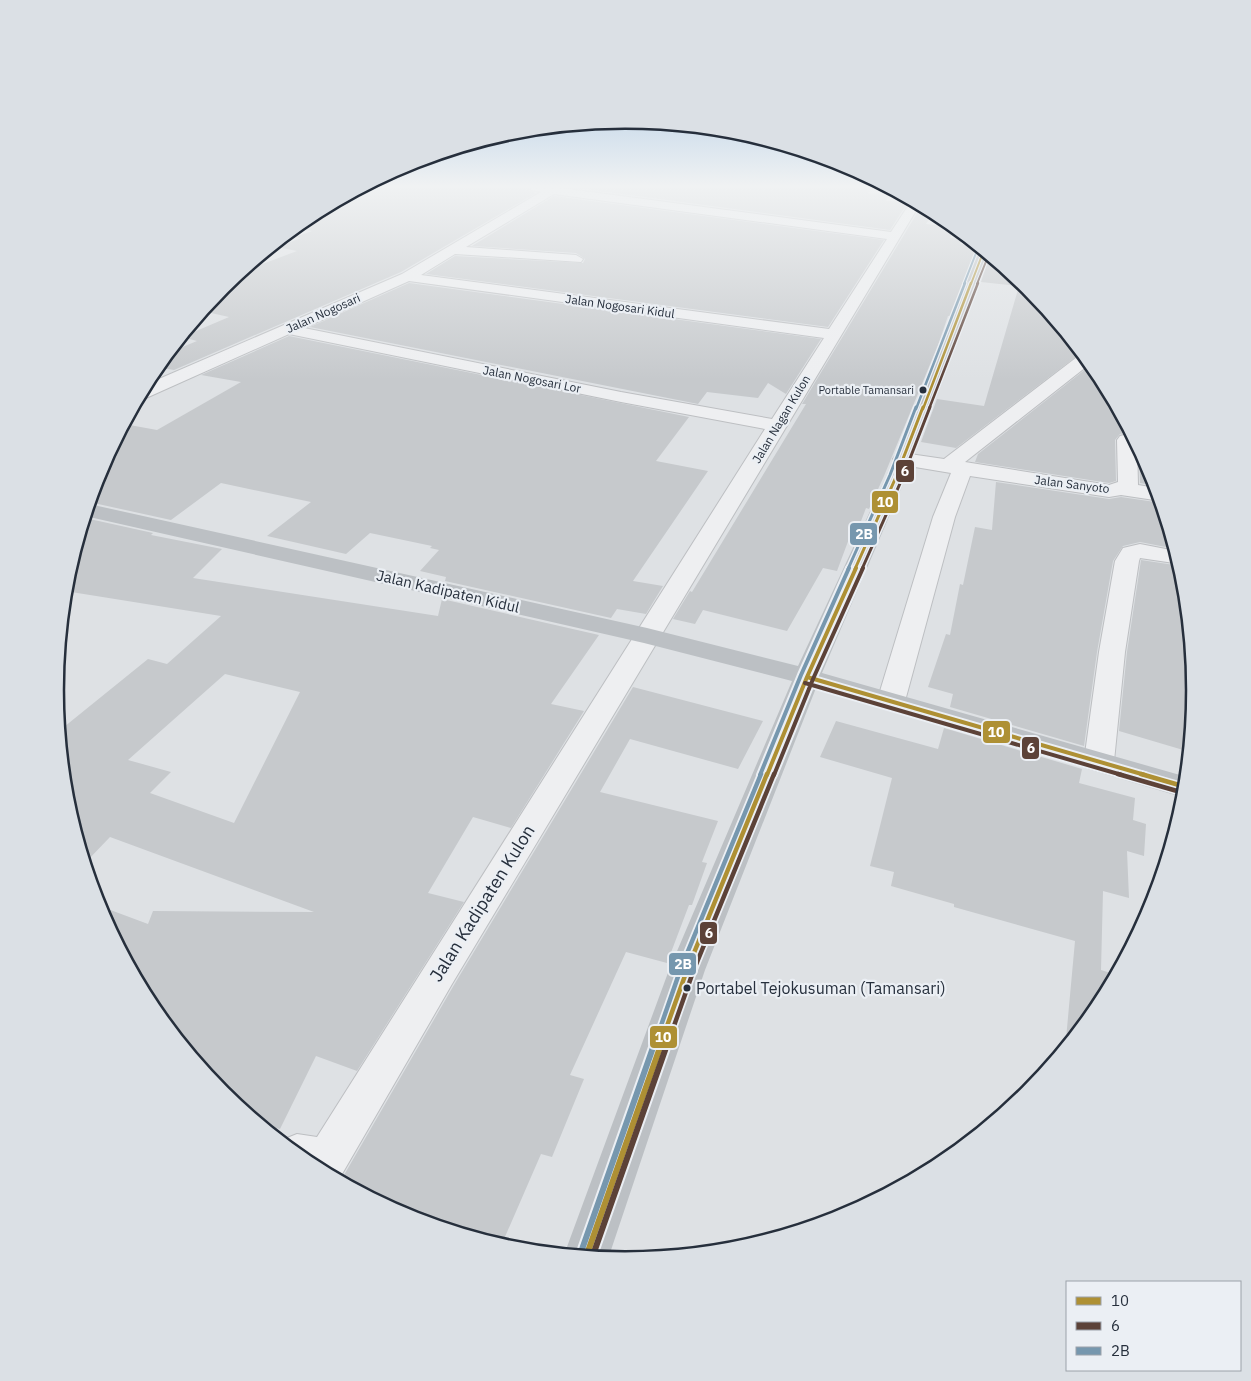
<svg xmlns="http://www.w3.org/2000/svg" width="1251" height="1381" font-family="'IBM Plex Sans',sans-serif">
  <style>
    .building { fill: #c6c9cc; fill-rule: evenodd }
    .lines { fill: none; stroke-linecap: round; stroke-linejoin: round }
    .street-casing { stroke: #bdbfc2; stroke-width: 2 }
    .street { fill: #eeeff1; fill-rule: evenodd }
    .secondary { fill: #bcc0c4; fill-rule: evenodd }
    .bus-1-far5-casing { stroke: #ebeff4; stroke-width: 4 }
    .bus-1-far4-casing { stroke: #ebeff4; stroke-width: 5 }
    .bus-1-far3-casing { stroke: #ebeff4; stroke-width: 6 }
    .bus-1-far2-casing { stroke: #ebeff4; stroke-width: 8 }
    .bus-1-far1-casing { stroke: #ebeff4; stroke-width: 8 }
    .bus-1-casing { stroke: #ebeff4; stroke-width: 10 }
    .bus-2-far5-casing { stroke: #ebeff4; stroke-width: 4 }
    .bus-2-far4-casing { stroke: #ebeff4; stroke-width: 5 }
    .bus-2-far3-casing { stroke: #ebeff4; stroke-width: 6 }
    .bus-2-far2-casing { stroke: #ebeff4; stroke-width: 8 }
    .bus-2-far1-casing { stroke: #ebeff4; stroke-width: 8 }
    .bus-2-casing { stroke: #ebeff4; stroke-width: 10 }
    .bus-3-far5-casing { stroke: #ebeff4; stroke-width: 4 }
    .bus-3-far4-casing { stroke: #ebeff4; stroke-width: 5 }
    .bus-3-far3-casing { stroke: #ebeff4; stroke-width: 6 }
    .bus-3-far2-casing { stroke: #ebeff4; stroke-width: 8 }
    .bus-3-far1-casing { stroke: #ebeff4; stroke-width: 8 }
    .bus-3-casing { stroke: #ebeff4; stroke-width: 10 }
    .bus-1-far5 { stroke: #ae9034; stroke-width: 2 }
    .bus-1-far4 { stroke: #ae9034; stroke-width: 2.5 }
    .bus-1-far3 { stroke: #ae9034; stroke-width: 3 }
    .bus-1-far2 { stroke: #ae9034; stroke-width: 4 }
    .bus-1-far1 { stroke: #ae9034; stroke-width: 4.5 }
    .bus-1 { stroke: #ae9034; stroke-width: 6 }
    .bus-2-far5 { stroke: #5c4238; stroke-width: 2 }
    .bus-2-far4 { stroke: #5c4238; stroke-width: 2.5 }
    .bus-2-far3 { stroke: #5c4238; stroke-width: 3 }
    .bus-2-far2 { stroke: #5c4238; stroke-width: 4 }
    .bus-2-far1 { stroke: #5c4238; stroke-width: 4.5 }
    .bus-2 { stroke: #5c4238; stroke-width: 6 }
    .bus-3-far5 { stroke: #7697ae; stroke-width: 2 }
    .bus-3-far4 { stroke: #7697ae; stroke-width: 2.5 }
    .bus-3-far3 { stroke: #7697ae; stroke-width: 3 }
    .bus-3-far2 { stroke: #7697ae; stroke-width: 4 }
    .bus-3-far1 { stroke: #7697ae; stroke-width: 4.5 }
    .bus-3 { stroke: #7697ae; stroke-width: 6 }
    .bus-dot { fill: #262f3c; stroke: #ebeff4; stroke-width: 2 }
    .labels { text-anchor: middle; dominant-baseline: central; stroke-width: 4.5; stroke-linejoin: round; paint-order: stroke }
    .far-bus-label { font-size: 11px; fill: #262f3c; stroke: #ebeff4; text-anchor: end }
    .far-street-label { font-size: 12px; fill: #262f3c; stroke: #ebeff4 }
    .street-label { font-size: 15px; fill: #262f3c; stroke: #ebeff4 }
    .near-bus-label { font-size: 16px; fill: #262f3c; stroke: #ebeff4; text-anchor: start }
    .near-street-label { font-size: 18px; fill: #262f3c; stroke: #ebeff4 }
    .rim { fill: none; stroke: #262f3c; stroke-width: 2.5 }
    .line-badge { stroke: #ebeff4; stroke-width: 2 }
    .badge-label { font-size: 14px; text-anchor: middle; font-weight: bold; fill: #fff }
  </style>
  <rect width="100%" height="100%" fill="#dee1e4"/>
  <!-- building -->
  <path class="building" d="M380,186H529L530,191L536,193L401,272L174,370L157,367L168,353L197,341L182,337L229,317L202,311L222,287L241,272L297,251L277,247L301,238L295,237L312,231L294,228L304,220Z
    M563,186H872L868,193L889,195L886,201L908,202L890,230Z
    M554,196L884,240L828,327L426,274L455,256L583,263L585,259L576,253L472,246Z
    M922,205L934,211L926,224L954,227L950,238L962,239L960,244L977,246L976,253L950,316H948L938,345L884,476L869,509L866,508L858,529L853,528L837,571L823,568L787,631L703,610L695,624L673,619L690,591L692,592L806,404H802Z
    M987,264H1001L1029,287L1082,352L956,448L921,442L937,399L984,406L1019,286L981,282Z
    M409,283L821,339L786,394L768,383L758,398L707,392L698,404L310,327Z
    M289,336L689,417L656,461L708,471L633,581L663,586L646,614L617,609L611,618L445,581L446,577L420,571L439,550L430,548L432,546L370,533L346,554L267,536L311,502L221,483L171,520L89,502L99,472L124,424L157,430L241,382L201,375Z
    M1092,364L1100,374L1131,431L1120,434L1115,440L1116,481L1109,483L975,462L978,454Z
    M1139,447L1153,473L1157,486L1140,483Z
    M996,482L1109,499L1121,497L1162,503L1176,549L1140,542L1123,546L1113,561L1097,652L1084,746L950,707L953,694L928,687L946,634L950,635L960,584L963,585L975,527L992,530Z
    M85,518L153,533L151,535L222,549L193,578L438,616L442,599L599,635L551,704L584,711L511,828L473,817L428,893L464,902L357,1071L316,1056L280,1129L259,1124L222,1094L151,1007L98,909L97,905L148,924L153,911L314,912L110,837L85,863L66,802L59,731L148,659L167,664L221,616L65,591L66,579ZM225,674L300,692L234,823L150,793L171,772L128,760Z
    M1141,560L1181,566L1185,579L1186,590L1182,589L1192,646L1196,691L1190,752L1119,731L1127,652Z
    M633,687L763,721L738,769L630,739L600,792L718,821L702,862L707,863L692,905H689L667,963L626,952L570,1075L584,1079L552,1157L541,1154L501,1246L407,1217L340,1182L454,985Z
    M836,721L938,749L944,728L1082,769L1079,783L1135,798L1133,820L1146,824L1144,856L1127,851L1129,898L1103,891L1101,970L1117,975L1100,1008L1065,1050L1075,941L954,907V904L891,886L894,872L870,866L892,778L820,757Z"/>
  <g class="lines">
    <!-- street casing -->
    <g class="street-casing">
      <path id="street" d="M531,186L553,187L891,232L912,200L920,204L452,984L338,1181L308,1165L281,1142L282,1140L297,1134L317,1137L765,429L621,402L289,334L146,398L138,399L145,385L402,274L541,192L531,190ZM554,194L887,239L829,329L421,275L455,254L581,262L583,259L576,255L466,247ZM409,281L824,338L772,419L621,392L304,328Z
        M877,186H887L892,189H882Z
        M981,254L990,255L1000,263L976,261L974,258Z
        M1081,354H1084L1091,363L965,462L1109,485L1118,482L1117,440L1120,436L1132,433L1137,443L1138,485L1157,488L1161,501L1121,495L1109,497L970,476L955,517L905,701L901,707L891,710L881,707L877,701L933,517L951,473L903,465L896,463L893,459L896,455L903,453L944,459Z
        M1140,544L1176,551L1181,564L1140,558L1139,561L1125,652L1114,761L1110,768L1099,771L1088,768L1084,761L1099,652L1115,561L1123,548Z"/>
    </g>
    <!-- street -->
    <use href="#street" class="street"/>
    <!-- secondary -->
    <path class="secondary" d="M980,247L989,254L906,477L822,673L1187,777L1185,798L816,688L705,970L608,1259L564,1255L669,970L792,681L644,643L85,516L89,504L647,628L798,666L886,477Z"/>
    <!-- bus-1-far5 casing -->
    <g class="bus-1-far5-casing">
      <path id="bus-1-far5" d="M971,284L984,250"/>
    </g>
    <!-- bus-1-far4 casing -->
    <g class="bus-1-far4-casing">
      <path id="bus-1-far4" d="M923,409L971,283"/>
    </g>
    <!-- bus-1-far3 casing -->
    <g class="bus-1-far3-casing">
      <path id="bus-1-far3" d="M855,569L896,477L923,407"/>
    </g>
    <!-- bus-1-far2 casing -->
    <g class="bus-1-far2-casing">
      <path id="bus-1-far2" d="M807,677L1145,775
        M767,775L807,677L856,568"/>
    </g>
    <!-- bus-1-far1 casing -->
    <g class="bus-1-far1-casing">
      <path id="bus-1-far1" d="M1141,774L1186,787
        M662,1040L687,970L767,774"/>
    </g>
    <!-- bus-1 casing -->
    <g class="bus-1-casing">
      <path id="bus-1" d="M586,1257L663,1039"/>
    </g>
    <!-- bus-2-far5 casing -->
    <g class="bus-2-far5-casing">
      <path id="bus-2-far5" d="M977,284L989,254"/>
    </g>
    <!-- bus-2-far4 casing -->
    <g class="bus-2-far4-casing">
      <path id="bus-2-far4" d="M929,409L978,283"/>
    </g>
    <!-- bus-2-far3 casing -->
    <g class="bus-2-far3-casing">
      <path id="bus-2-far3" d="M862,569L902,479L930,407"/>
    </g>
    <!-- bus-2-far2 casing -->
    <g class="bus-2-far2-casing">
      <path id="bus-2-far2" d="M805,683L1122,775
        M774,775L813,679L863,568"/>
    </g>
    <!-- bus-2-far1 casing -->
    <g class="bus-2-far1-casing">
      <path id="bus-2-far1" d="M1118,774L1184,793
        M669,1040L693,972L774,774"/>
    </g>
    <!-- bus-2 casing -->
    <g class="bus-2-casing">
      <path id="bus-2" d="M592,1258L669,1039"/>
    </g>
    <!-- bus-3-far5 casing -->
    <g class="bus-3-far5-casing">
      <path id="bus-3-far5" d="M964,284L978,248"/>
    </g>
    <!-- bus-3-far4 casing -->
    <g class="bus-3-far4-casing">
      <path id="bus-3-far4" d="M916,409L965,283"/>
    </g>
    <!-- bus-3-far3 casing -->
    <g class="bus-3-far3-casing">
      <path id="bus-3-far3" d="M848,569L890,475L916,407"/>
    </g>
    <!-- bus-3-far2 casing -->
    <g class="bus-3-far2-casing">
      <path id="bus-3-far2" d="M760,775L801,675L849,568"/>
    </g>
    <!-- bus-3-far1 casing -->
    <g class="bus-3-far1-casing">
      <path id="bus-3-far1" d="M656,1040L681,968L761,774"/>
    </g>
    <!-- bus-3 casing -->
    <g class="bus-3-casing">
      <path id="bus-3" d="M580,1255L656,1039"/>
    </g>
    <!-- bus-1-far5 -->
    <use href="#bus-1-far5" class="bus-1-far5"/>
    <!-- bus-1-far4 -->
    <use href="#bus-1-far4" class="bus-1-far4"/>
    <!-- bus-1-far3 -->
    <use href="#bus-1-far3" class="bus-1-far3"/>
    <!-- bus-1-far2 -->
    <use href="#bus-1-far2" class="bus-1-far2"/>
    <!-- bus-1-far1 -->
    <use href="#bus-1-far1" class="bus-1-far1"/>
    <!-- bus-1 -->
    <use href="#bus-1" class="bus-1"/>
    <!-- bus-2-far5 -->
    <use href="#bus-2-far5" class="bus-2-far5"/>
    <!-- bus-2-far4 -->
    <use href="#bus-2-far4" class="bus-2-far4"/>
    <!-- bus-2-far3 -->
    <use href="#bus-2-far3" class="bus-2-far3"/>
    <!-- bus-2-far2 -->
    <use href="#bus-2-far2" class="bus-2-far2"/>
    <!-- bus-2-far1 -->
    <use href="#bus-2-far1" class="bus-2-far1"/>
    <!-- bus-2 -->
    <use href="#bus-2" class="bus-2"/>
    <!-- bus-3-far5 -->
    <use href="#bus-3-far5" class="bus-3-far5"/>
    <!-- bus-3-far4 -->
    <use href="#bus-3-far4" class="bus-3-far4"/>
    <!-- bus-3-far3 -->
    <use href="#bus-3-far3" class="bus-3-far3"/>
    <!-- bus-3-far2 -->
    <use href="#bus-3-far2" class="bus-3-far2"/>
    <!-- bus-3-far1 -->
    <use href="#bus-3-far1" class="bus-3-far1"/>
    <!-- bus-3 -->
    <use href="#bus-3" class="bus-3"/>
  </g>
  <!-- sky -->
  <linearGradient id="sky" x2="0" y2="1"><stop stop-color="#90b8de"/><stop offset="0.49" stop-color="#f0f2f3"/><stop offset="1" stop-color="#f0f2f3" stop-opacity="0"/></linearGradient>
  <rect width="1251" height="380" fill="url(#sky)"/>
  <!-- markers -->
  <g class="bus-dot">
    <circle cx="923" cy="390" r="4.5"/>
    <circle cx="687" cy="988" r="4.5"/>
  </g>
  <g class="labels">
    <!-- far-bus labels -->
    <g class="far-bus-label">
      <text x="914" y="390">Portable Tamansari</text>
    </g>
    <!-- far-street labels -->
    <g class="far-street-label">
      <text transform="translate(620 306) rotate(8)">Jalan Nogosari Kidul</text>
      <text transform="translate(323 313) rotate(-24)">Jalan Nogosari</text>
      <text transform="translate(532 379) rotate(11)">Jalan Nogosari Lor</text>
      <text transform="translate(781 419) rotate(-59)">Jalan Nagan Kulon</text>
      <text transform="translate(1072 484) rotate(7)">Jalan Sanyoto</text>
    </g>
    <!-- street labels -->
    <g class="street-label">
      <text transform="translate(448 591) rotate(13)">Jalan Kadipaten Kidul</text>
    </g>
    <!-- near-bus labels -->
    <g class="near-bus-label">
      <text x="696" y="988">Portabel Tejokusuman (Tamansari)</text>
    </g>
    <!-- near-street labels -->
    <g class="near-street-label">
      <text transform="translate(482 903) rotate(-58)">Jalan Kadipaten Kulon</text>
    </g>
  </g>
  <!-- crop -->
  <path d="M0 0H1251V1381H0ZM64 690a561 561 0 1 1 1122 0a561 561 0 1 1-1122 0Z" fill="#dbe0e5" fill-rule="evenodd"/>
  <path class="rim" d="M64 690a561 561 0 1 1 1122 0a561 561 0 1 1-1122 0Z"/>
  <g class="line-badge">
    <rect x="895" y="459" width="20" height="24" rx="5" fill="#5c4238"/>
    <rect x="871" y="490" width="28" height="24" rx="5" fill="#ae9034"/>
    <rect x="849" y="522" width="29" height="24" rx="5" fill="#7697ae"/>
    <rect x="982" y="720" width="29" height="24" rx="5" fill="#ae9034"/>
    <rect x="1021" y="736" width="19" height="24" rx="5" fill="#5c4238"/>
    <rect x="699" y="921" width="19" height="24" rx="5" fill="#5c4238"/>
    <rect x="668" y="952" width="29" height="24" rx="5" fill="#7697ae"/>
    <rect x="649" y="1025" width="29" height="24" rx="5" fill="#ae9034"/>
  </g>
  <g class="badge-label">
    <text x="905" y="476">6</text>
    <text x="885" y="507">10</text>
    <text x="864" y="539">2B</text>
    <text x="996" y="737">10</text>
    <text x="1031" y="753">6</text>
    <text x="709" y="938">6</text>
    <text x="683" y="969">2B</text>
    <text x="663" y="1042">10</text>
  </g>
  <!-- legend -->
  <rect x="1066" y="1281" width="175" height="90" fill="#ebeff4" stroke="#9ca2aa"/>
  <rect x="1076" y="1297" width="25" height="8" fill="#ae9034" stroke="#9ca2aa"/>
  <text x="1111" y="1306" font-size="15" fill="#262f3c">10</text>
  <rect x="1076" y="1322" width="25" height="8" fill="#5c4238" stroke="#9ca2aa"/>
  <text x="1111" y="1331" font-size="15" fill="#262f3c">6</text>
  <rect x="1076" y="1347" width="25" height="8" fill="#7697ae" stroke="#9ca2aa"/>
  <text x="1111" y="1356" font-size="15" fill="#262f3c">2B</text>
</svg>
